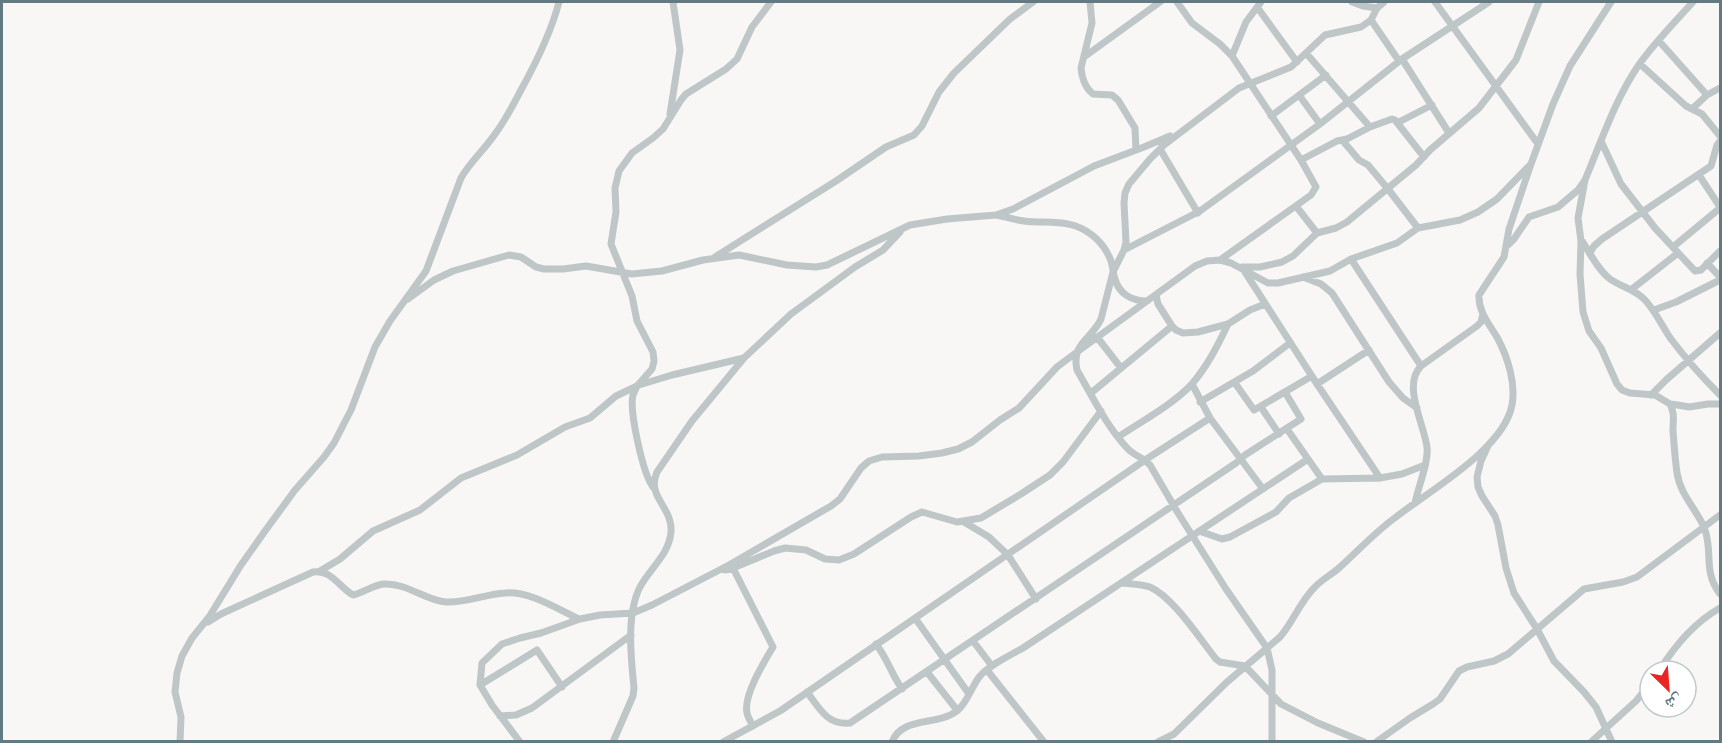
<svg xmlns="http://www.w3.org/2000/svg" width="1722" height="743" font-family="'Archivo Narrow','Noto Naskh Arabic',sans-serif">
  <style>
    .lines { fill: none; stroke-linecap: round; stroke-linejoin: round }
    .minor { stroke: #bfc6c8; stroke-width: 7 }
  </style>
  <rect width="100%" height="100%" fill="#f8f7f5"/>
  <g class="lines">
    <!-- minor -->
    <path class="minor" d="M1090,2L1092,23L1081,68C1082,78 1085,88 1093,94L1112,95L1118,100L1135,128L1136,150
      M1177,2L1192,23L1220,44L1232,56L1301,160L1316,187L1311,195L1220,260
      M1352,2L1363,6L1377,8
      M1435,2L1538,144
      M1257,7L1297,62
      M1371,20L1399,61
      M1659,41L1707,95
      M1306,53L1370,127
      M1232,56L1246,22L1261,2
      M1084,57L1160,2
      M1402,59L1449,133
      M1640,64L1686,106L1702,114L1720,136
      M1299,95L1320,124
      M1692,109L1707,95L1720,88
      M670,114L680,50L673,2
      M1271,116L1326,75
      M1397,123L1432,105
      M1343,141L1359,160L1368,165L1388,189L1418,228
      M1601,141L1621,184L1655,228L1695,271L1701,270L1720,251
      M1160,149L1198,213
      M1301,160L1337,141L1347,139L1370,127L1392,119L1395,120L1424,157
      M1699,175L1720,207
      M1585,180L1578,218L1581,241L1580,274L1583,312L1589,331L1601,348L1617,384L1622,390L1630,393L1655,395L1670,404L1678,405L1689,407L1708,404H1720
      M1296,206L1317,233
      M997,215C1006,217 1015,220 1024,221C1048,224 1071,218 1092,235C1101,242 1107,250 1111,261C1113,267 1113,273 1115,279C1119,294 1132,301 1147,301
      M1582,241C1590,253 1598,270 1610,279C1621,287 1635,289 1645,300C1656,312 1662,326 1671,339C1686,359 1703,378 1720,395
      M1508,245L1514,239L1529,217L1558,207L1578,190L1585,180C1601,142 1615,100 1638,66C1654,43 1675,22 1693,2
      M1673,247L1720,208
      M1124,250L1200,211L1320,124L1402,59L1489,2
      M1590,253L1594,246L1602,239L1711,166L1717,145L1720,141
      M715,257L836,181L886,147L914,135L922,126L939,92L954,73L1010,19L1033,2
      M1351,259L1421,366
      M1707,263L1720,277
      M1242,267H1260L1282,262L1293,256L1317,233L1336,228L1347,222L1416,165L1430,150L1479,108L1516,60L1539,2
      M1245,272L1317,384L1380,478
      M1303,277L1321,284L1332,293L1389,382L1403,398L1417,408
      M1632,289L1678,253
      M1156,295L1158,304L1172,326L1176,330L1183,333L1198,332L1228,324L1250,310L1265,304
      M408,299L434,280L453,271L509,255L521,257L536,267L544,269H563L586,266L632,274L662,271L703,260L739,255L787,265L816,267L827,265L910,225L947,219L996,215L1013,209L1094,166L1144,147L1170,136
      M1654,310L1676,302L1720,280
      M1097,337L1121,368
      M1235,383L1254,410L1312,376
      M1192,384L1210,418L1263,489
      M1317,384L1369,350
      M639,385L672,375L744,358
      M637,386L652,369L654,361L653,352L637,321L632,296L611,244L616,212L615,188L619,171L632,153L653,138L663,129L681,100L686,94L726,69L737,59L752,27L771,2
      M1091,393L1172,326
      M1651,395L1666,380L1720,333
      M1200,402L1253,371L1290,343
      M1670,404C1675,414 1673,420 1673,431C1674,444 1675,459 1677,473C1680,494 1696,509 1704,527C1714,552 1702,570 1720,594
      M1261,407L1279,434
      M1287,429L1322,479
      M1118,437C1142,421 1172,405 1191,385C1207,367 1218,345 1228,324
      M1487,448L1481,461L1477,477L1478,487L1482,496L1495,516L1498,525L1506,568L1514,593L1537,629L1554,661L1584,692L1596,707L1612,742
      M1415,503C1418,487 1429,462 1427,447C1424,424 1402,385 1421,366L1477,326L1481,322L1483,314
      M964,522L989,537L1008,555L1036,599
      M1199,531L1222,539L1230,537L1276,512L1289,498L1322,479L1380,478L1402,474L1425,465
      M733,568L773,647C764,662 743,696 747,713C748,718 751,722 753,726
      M725,570L733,568L774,551L785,548L806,550L825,559L839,560L854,554L911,517L922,512L957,522L981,518L1021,494L1050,475L1063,462L1101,411
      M320,571L340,559L373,531L420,510L461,478L517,455L565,427L590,418L616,396L637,386C636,389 634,392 633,395C629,411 643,474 653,487
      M1122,583C1131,584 1142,584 1150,587C1173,597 1200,639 1216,659L1220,662L1245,666L1281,704L1318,723L1364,742
      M915,618L969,694
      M208,622L221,614L313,572C331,569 339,587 353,595C363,593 373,585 384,584C408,583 426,601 446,602C466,603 486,594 505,593C530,591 557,609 579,619
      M973,641L992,666
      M876,644C887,658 892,675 902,689
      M987,670L1044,742
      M1659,671C1674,647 1695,622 1720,608
      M927,672L957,710
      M480,685L537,650L562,687
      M807,692C820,709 827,725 850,723L1236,463L1245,455L1301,419L1285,392
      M500,716L516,715L532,708L631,635
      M180,742L181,717L175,692L177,673L182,656L192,638L209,617L241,565L265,531L295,490L324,457L334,443L351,410L375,347L390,321L426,271L461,178C470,162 485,149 495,134C505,121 513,105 521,90C537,61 551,33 559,2
      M520,742L492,705L480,685L482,663L502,644L520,638L541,633L580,619L600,615L633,613L652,605L729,565L831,506L840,499L861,468L869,461L882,457L919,456L942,453L958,449L972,442L1000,420L1019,408L1057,367L1077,352L1195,266L1207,261L1220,260L1231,263L1268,283H1278L1330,271L1351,259L1397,243L1418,228L1460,220L1478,212L1497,199L1531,164
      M613,742L633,696L634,688C631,659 626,614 640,587C650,568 669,555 671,532C673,507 646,497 657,472L692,421L744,358L791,314L855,267L883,250L900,232
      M723,742L780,711L1145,460L1210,418
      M892,742C902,716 937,726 957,711C968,702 971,687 980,676C991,664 1009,656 1023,648L1308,459
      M1158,742L1174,734L1227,682L1280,637C1293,622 1300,602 1314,588C1321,580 1331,575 1339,568C1358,551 1375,532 1396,517C1429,491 1504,449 1512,405C1516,384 1508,358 1498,339C1490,325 1478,312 1479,295L1504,257L1509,229L1531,164L1553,104L1570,66L1611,2
      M1272,742V670L1267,648L1226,589L1178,513L1150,465C1143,457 1133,455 1127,448C1106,425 1092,396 1077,370C1071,343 1092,339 1101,319L1113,272L1124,250L1126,242L1124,203L1125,193L1129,184L1150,159L1164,145L1239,88L1291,67L1325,35L1361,27L1371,20L1377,8L1384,2
      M1376,742L1410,718L1433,704L1440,699L1459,671L1467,667L1494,661L1508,654L1584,589L1623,582L1637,577L1720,515
      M1591,742L1636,701L1650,684"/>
  </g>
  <!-- border -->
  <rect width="1722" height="743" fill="none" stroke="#627a81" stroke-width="6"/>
  <!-- north arrow -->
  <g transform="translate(1668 689) rotate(155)"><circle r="28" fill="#ffffff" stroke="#c0cacd" stroke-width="1.5"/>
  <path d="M0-4.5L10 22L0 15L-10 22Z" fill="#ea2523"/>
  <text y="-9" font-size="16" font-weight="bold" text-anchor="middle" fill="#627a81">ش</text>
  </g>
</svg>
